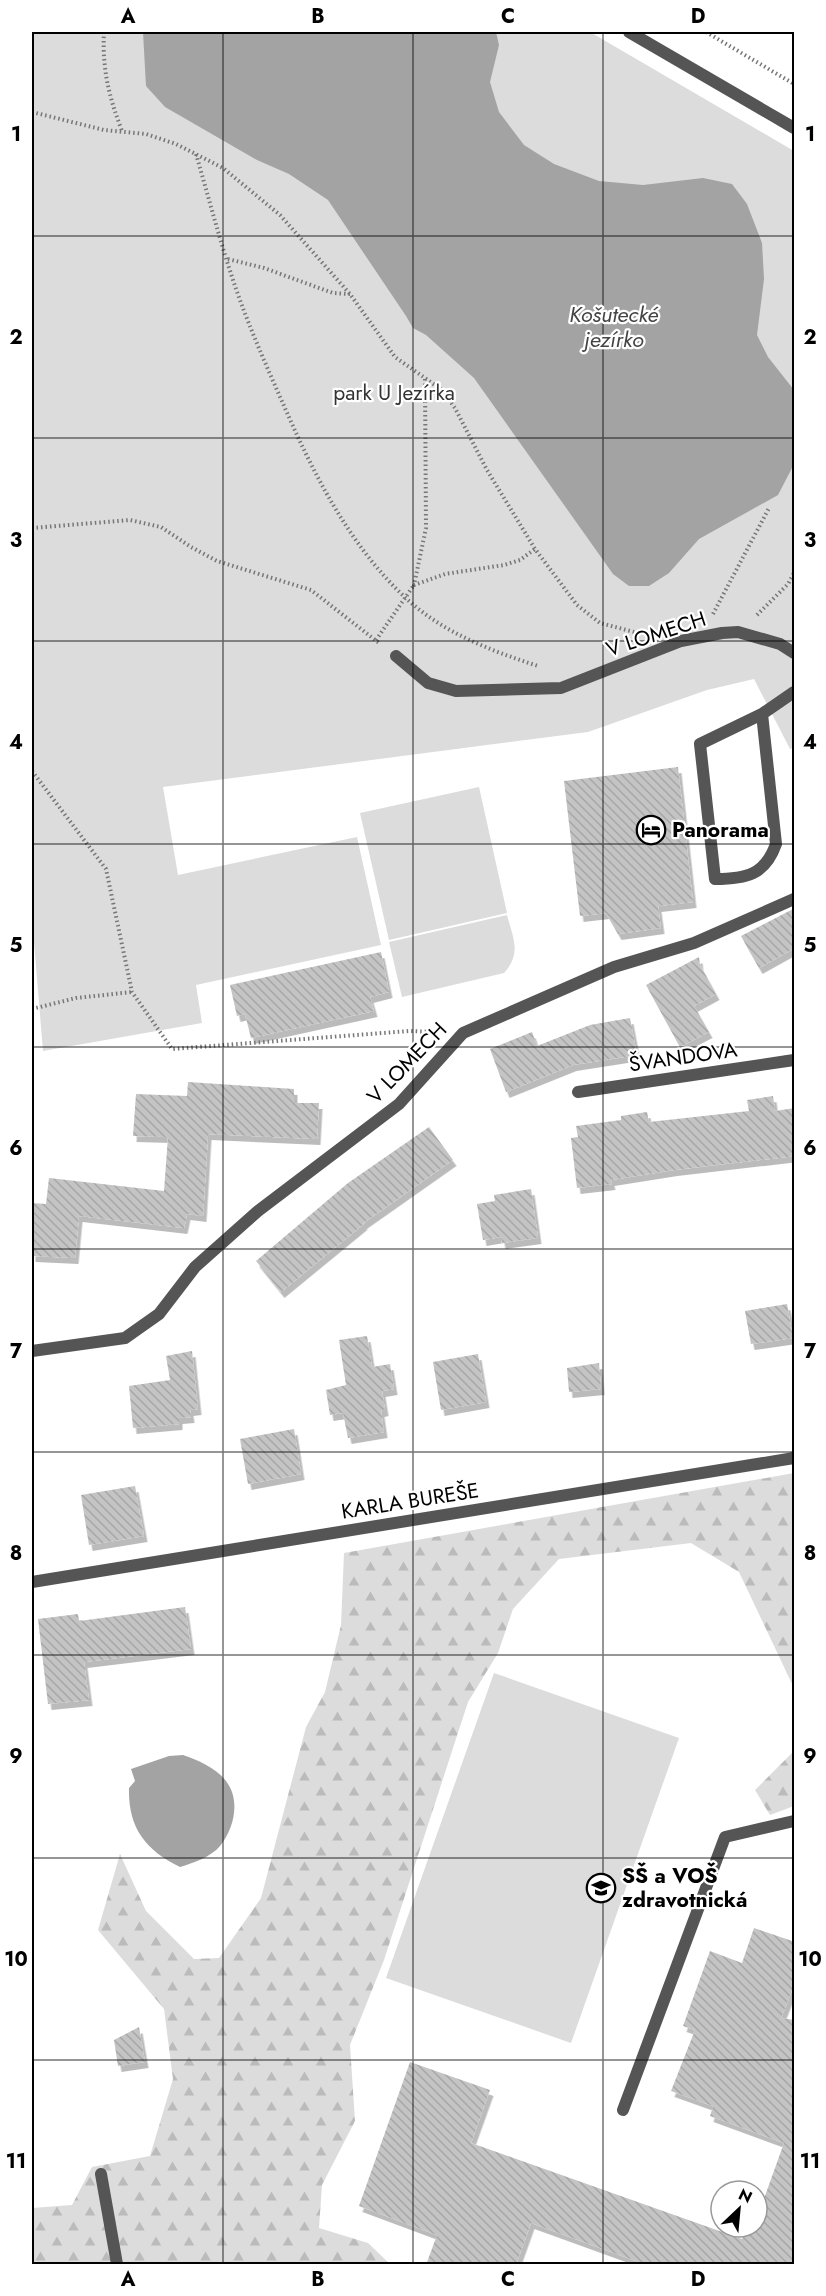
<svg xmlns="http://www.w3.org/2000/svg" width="826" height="2296" font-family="Jost,sans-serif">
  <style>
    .green { fill: #dcdcdc }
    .forest { fill: url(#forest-firs) }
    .water { fill: #a3a3a3 }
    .building { fill: url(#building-back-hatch); filter: url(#shadow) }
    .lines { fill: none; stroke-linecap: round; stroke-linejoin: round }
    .path { stroke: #777; stroke-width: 4; stroke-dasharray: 1.5 3; stroke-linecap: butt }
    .lane { stroke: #555; stroke-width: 12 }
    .street { stroke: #555; stroke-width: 12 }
    .grid { fill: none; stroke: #000; stroke-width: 1.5; stroke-opacity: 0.55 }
    .labels { text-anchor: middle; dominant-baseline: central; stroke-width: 4.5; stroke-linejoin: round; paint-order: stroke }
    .park-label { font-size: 21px; fill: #333; stroke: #fff }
    .street-label { font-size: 21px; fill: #000; stroke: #fff }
    .poi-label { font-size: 21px; font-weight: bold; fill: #000; stroke: #fff; text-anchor: start }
    .water-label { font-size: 22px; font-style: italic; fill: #444; stroke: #fff }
    .neatline { fill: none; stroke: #000; stroke-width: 2 }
    .grid-label { font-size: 20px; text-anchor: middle; font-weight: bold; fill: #000 }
  </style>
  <defs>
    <pattern id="forest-firs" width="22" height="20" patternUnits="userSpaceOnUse" patternTransform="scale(1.5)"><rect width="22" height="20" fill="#dcdcdc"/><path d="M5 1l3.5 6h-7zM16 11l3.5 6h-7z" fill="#bbb"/></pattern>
    <pattern id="building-back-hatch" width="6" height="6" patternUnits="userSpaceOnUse" patternTransform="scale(1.5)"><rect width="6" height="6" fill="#c4c4c4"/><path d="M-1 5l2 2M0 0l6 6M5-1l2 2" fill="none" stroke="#a7a7a7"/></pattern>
    <filter id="shadow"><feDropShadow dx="3.5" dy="6" stdDeviation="0" flood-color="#0004"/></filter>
  </defs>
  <rect width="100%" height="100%" fill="#fff"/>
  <!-- green -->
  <path class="green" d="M32,32H590L794,151V748L790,749L754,679L707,690L588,732L163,787L178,875L357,837L381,945L196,985L202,1023L43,1051L32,918Z
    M479,787L507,913L389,940L360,813Z
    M507,915C513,938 522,953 504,973L402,997L389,942Z
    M494,1673L679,1738L571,2043L386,1978Z"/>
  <!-- forest -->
  <path class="forest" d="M794,1473V1688L739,1572L691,1543L559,1559L513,1609L498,1653L468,1702L384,1960L350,2045L355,2121L322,2185L319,2228L368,2243L390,2264H32V2208L72,2205L92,2167L150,2156L173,2079L164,2009L98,1930L120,1854L146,1911L194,1959L219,1958L261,1898L306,1727L325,1692L341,1625L344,1553Z
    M794,1751V1806L770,1815L755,1790Z"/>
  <!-- water -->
  <path class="water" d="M143,32H496L499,45L490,82L499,112L524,145L554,164L599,181L643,185L703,178L732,184L747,204L762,243L764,279L757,335L768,357L794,390V467L792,468L778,495L699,539L669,573L649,586H629L613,574L474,378L426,335L413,328L406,316L328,200L289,174L257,160L165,107L146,86Z
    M183,1755C198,1760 216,1768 226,1781C241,1800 234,1829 220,1846C211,1857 193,1863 180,1867C145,1850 128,1827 129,1788L135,1781L131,1769L169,1756Z"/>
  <!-- building -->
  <path class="building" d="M678,767L693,902L658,906L661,928L618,934L606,913L580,916L564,781Z
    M795,908V948L759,968L741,936Z
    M381,952L389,992L370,997L374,1011L251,1038L245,1014L237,1016L230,985Z
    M699,957L700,965L716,994L694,1006L709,1032L680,1047L646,985Z
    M630,1018L637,1055L573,1065L506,1092L490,1049L532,1032L537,1046L590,1025Z
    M188,1082L294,1089V1103H319L317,1139L208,1134L203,1216L187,1214L184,1228L79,1216L75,1258L32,1256V1203L46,1204L49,1178L164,1191L168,1137L133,1136L136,1094L187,1096Z
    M773,1096L775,1111L795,1108V1156L674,1170L611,1180L612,1184L577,1188L571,1138L578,1137L576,1126L621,1120V1116L647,1112L649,1122L749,1111L747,1100Z
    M429,1127L453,1160L362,1224L365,1223L281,1292L256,1261L348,1183Z
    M531,1189L538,1238L502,1243L501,1237L483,1240L477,1204L495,1201L494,1195Z
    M787,1304L793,1338L751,1344L745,1311Z
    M367,1336L372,1367L390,1364L394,1389L382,1391L385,1410L381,1411L384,1432L348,1438L343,1413L330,1415L326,1390L346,1385L339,1340Z
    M192,1351L198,1409L190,1410L191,1417L179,1418V1424L133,1428L129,1386L170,1380L166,1356Z
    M478,1354L486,1402L441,1410L433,1362Z
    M599,1363L601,1389L569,1392L567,1368Z
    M294,1429L301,1474L248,1484L240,1439Z
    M135,1486L144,1536L89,1545L81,1495Z
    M185,1607L191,1649L84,1662L89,1700L48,1704L38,1619L78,1614L79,1621Z
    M754,1928L795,1942V1983L781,2018L795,2020V2265H647L531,2223L516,2265H426L437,2235L359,2206L410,2062L490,2090L471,2143L742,2239L747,2227H757V2218L784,2143L710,2116L713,2106L671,2091L695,2030L683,2026L710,1951L742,1963Z
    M139,2027L145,2062L118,2066L114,2040Z"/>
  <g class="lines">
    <!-- path -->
    <path class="path" d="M104,32C102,69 109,97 122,131
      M706,32L794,84
      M32,112L104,130L146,134L176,144L223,168L280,215L350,294L395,357L442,390L455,408L487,470L535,549L577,605L600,623L638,633
      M196,154C209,199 221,245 236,289C251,332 270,374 288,415C318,483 354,551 409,601C446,634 492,651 538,666
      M228,259L264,268L333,293L350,294
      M425,379L426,528L414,585L445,574L504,565L520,560L535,549
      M32,528L130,520L161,527L191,547L217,561L311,590L379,643
      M713,614L769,508
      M757,615L788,584L794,573
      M376,640L414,585
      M32,771L106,869L132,992L172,1049L409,1031L435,1032
      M32,1009L76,998L132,992"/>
    <!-- lane -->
    <path class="lane" d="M762,714L776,844C765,875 746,879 715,879L700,744L762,714L794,692
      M623,2110L725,1837L794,1821
      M101,2174L117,2264"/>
    <!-- street -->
    <path class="street" d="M629,32L794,128
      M396,656L428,683L456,691L561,688L681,641L722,633L738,632L780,644L794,653
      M578,1092L794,1060
      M32,1351L125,1338L159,1314L195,1267L258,1211L399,1104L463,1033L614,967L694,943L794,899
      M32,1582L794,1458"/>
  </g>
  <!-- grid -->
  <path class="grid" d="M223,32V2264M413,32V2264M603,32V2264M32,236H794M32,438H794M32,641H794M32,844H794M32,1047H794M32,1249H794M32,1452H794M32,1655H794M32,1858H794M32,2060H794"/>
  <!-- icons -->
  <defs>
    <g id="hotel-ring" transform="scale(1.5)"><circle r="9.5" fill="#fff" stroke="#000" stroke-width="1.5"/><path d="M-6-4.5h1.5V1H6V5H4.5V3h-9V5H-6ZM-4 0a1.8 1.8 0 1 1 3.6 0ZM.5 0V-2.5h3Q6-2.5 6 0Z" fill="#000"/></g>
    <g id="school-ring" transform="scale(1.5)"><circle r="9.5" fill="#fff" stroke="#000" stroke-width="1.5"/><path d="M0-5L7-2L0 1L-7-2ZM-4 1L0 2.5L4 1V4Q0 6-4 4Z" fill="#000"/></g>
  </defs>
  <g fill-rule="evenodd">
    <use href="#hotel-ring" x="651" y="830"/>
    <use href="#school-ring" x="601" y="1888"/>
  </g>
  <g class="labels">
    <!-- park labels -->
    <g class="park-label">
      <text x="394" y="393">park U Jezírka</text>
    </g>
    <!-- street labels -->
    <g class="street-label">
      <text transform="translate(656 634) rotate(-18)">V LOMECH</text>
      <text transform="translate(683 1057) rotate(-8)">ŠVANDOVA</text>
      <text transform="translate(407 1063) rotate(-46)">V LOMECH</text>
      <text transform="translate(410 1501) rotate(-9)">KARLA BUREŠE</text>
    </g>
    <!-- poi labels -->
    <g class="poi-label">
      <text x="672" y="830">Panorama</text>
      <text x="622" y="1876">SŠ a VOŠ<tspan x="622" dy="24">zdravotnická</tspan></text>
    </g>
    <!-- water labels -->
    <g class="water-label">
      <text x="614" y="314">Košutecké<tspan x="614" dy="25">jezírko</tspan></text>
    </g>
  </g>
  <!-- border -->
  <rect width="826" height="2296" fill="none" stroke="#ffffff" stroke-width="66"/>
  <!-- north arrow -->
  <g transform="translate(739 2209) rotate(26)"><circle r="28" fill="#ffffff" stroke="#999999" stroke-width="1.5"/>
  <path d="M0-4.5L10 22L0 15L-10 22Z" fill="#000000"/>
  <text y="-9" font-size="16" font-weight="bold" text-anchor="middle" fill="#000000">N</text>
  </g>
  <rect x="33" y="33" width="760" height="2230" class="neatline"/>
  <g class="grid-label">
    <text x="128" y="23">A</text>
    <text x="318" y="23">B</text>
    <text x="508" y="23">C</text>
    <text x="698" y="23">D</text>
    <text x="16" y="141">1</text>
    <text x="810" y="141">1</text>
    <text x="16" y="344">2</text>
    <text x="810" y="344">2</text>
    <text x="16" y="547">3</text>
    <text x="810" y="547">3</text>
    <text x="16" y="749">4</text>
    <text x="810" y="749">4</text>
    <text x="16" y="952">5</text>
    <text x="810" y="952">5</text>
    <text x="16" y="1155">6</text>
    <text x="810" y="1155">6</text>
    <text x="16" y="1358">7</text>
    <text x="810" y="1358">7</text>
    <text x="16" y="1560">8</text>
    <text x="810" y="1560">8</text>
    <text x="16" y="1763">9</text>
    <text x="810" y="1763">9</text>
    <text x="16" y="1966">10</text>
    <text x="810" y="1966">10</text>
    <text x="16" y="2168">11</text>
    <text x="810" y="2168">11</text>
    <text x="128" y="2286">A</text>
    <text x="318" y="2286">B</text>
    <text x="508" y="2286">C</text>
    <text x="698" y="2286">D</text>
  </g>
</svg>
